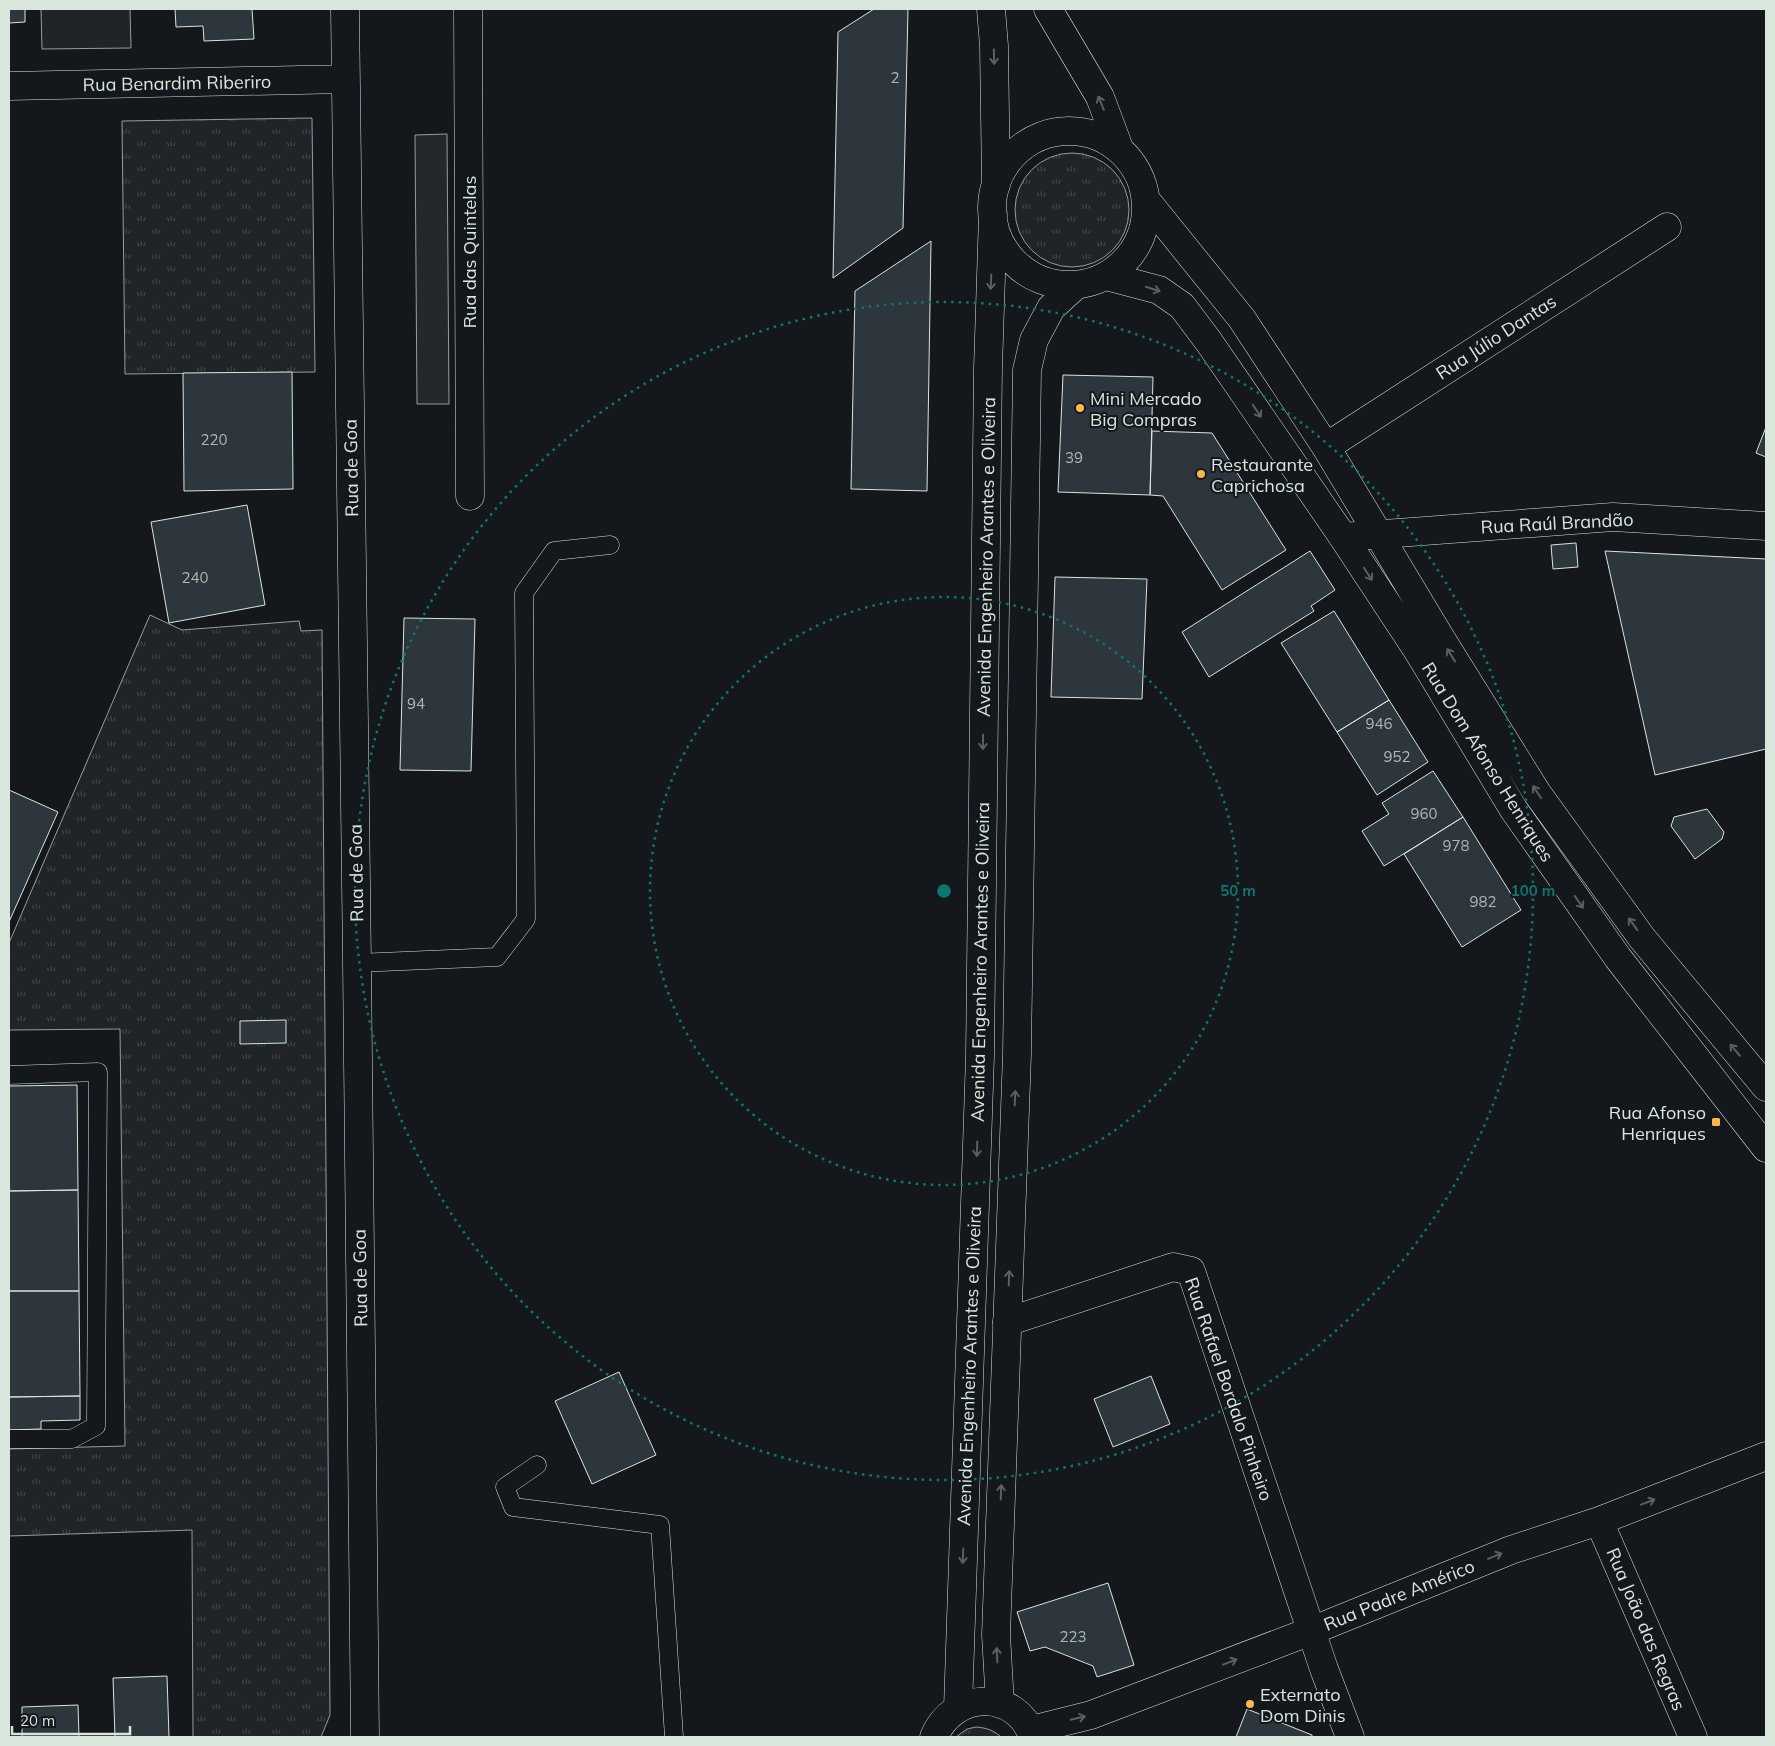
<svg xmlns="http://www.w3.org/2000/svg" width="1775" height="1746" font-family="Mulish,sans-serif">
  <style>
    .grass { fill: url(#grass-tufts); stroke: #939e99 }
    .park { fill: #202428; stroke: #939e99 }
    .parking { fill: #24282b; stroke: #939e99 }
    .building { fill: #2c363c; stroke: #d8e6dc }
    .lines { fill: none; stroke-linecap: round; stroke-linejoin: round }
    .lane-casing { stroke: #d8e6dc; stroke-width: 19 }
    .street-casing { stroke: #d8e6dc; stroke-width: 29 }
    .secondary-casing { stroke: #d8e6dc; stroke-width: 29 }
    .lane { stroke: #14181c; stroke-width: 18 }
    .street { stroke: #14181c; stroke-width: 28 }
    .secondary { stroke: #14181c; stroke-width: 28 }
    .oneway { stroke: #59605f }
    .ring { fill: none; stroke: #0f766e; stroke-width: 2.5; stroke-dasharray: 2.5 5 }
    .poi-dot { fill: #ffb74d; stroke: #14181c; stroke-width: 2 }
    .labels { text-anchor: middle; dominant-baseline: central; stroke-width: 4; stroke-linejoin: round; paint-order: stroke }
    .number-label { font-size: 15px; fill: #adbab4 }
    .street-label { font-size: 18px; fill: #d8e6dc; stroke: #14181c }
    .poi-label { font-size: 18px; fill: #d8e6dc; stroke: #14181c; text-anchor: start }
    .centre { fill: #0f766e; stroke: #14181c; stroke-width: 2.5 }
    .ring-label { font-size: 15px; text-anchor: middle; font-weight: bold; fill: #0f766e; stroke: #14181c; stroke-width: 4; stroke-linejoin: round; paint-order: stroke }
  </style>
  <defs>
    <pattern id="grass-tufts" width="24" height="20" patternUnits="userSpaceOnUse" patternTransform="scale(1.25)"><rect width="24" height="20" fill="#202428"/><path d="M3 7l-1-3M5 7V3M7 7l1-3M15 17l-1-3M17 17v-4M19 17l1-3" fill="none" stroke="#404447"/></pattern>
  </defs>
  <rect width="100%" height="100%" fill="#14181c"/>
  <!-- grass -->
  <path class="grass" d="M312,118L315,372L125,374L122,121Z
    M1015 210a57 57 0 1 1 114 0a57 57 0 1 1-114 0Z
    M150,615L182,630L299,621L301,631L322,630L330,1715L321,1737H193L192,1530L9,1536V1449L125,1446L120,1029L9,1030V943Z
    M976,1727C987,1728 993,1730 1001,1737H956L967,1729Z"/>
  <!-- park -->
  <path class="park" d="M41,9H130L131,48L42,49Z"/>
  <!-- parking -->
  <path class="parking" d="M447,134L449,404H417L415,135Z"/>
  <!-- building -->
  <path class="building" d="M9,9H25V22L9,23Z
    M175,9H252L254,39L204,41L203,26L176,27Z
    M874,9H908L903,228L833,278L838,32Z
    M931,241L927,491L851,489L855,291Z
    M292,372L293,489L184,491L183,373Z
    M1063,375L1153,377L1150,495L1058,492Z
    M1766,427V457L1756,453Z
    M1152,431L1212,433L1286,550L1222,590L1163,496L1150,495Z
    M247,505L265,605L169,623L151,522Z
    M1576,543L1578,567L1553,569L1551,545Z
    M1310,551L1335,590L1311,606L1314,611L1209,677L1182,632Z
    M1605,551L1766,559V749L1655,775Z
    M1055,577L1147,579L1142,699L1051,697Z
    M1334,611L1389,700L1337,732L1281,643Z
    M404,618L475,619L471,771L400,770Z
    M1389,700L1428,762L1377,795L1337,732Z
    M1433,771L1463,817L1384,866L1362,831L1389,814L1382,803Z
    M9,790L58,812L9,922Z
    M1707,809L1724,832L1722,839L1695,859L1671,826L1674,817Z
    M1463,817L1521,910L1462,947L1404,854Z
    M286,1020V1043L240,1044V1021Z
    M77,1085L78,1190L9,1191V1086Z
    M78,1190L79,1291H9V1191Z
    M9,1291H79L80,1396L9,1397Z
    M619,1372L656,1455L592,1484L555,1401Z
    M1151,1376L1170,1424L1113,1447L1094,1399Z
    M80,1396V1420L41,1421V1429L9,1430V1397Z
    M1108,1583L1134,1665L1097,1677L1093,1666L1045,1647L1030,1651L1017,1612Z
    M167,1676L169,1737H115L113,1678Z
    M78,1705L79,1737H22V1707Z
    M1247,1709L1312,1735V1737H1236Z"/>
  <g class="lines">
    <!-- lane casing -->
    <g class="lane-casing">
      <path id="lane" d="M357,963L497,957L526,919L524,593L554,551L610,545
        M9,1075L98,1072L96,1426L72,1439H9
        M537,1465L505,1487L513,1507L660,1525L674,1737"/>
    </g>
    <!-- street casing -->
    <g class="street-casing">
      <path id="street" d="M345,9L357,963L365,1737
        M468,9L470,496
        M9,86L345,79
        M1326,447L1667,227
        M1343,537L1613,517L1766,526
        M1007,1322L1173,1267L1191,1271L1324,1669L1350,1737
        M1599,1521L1693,1737
        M1031,1730L1091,1715L1311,1631L1511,1550L1599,1521L1766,1456"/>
    </g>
    <!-- secondary casing -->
    <g class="secondary-casing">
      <path id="secondary" d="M991,9L994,46L996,185
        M1048,9L1100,97L1119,148
        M992 208a77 77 0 1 1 154 0a77 77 0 1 1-154 0Z
        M1146,200L1242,319L1326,447L1440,637L1537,793L1642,938L1766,1087
        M1106,276L1159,290L1182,306L1209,342L1343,537L1418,651L1514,810L1618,958L1766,1148
        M1000,1704L996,1635L1017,1054L1027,370L1034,340L1051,308L1076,285
        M958,1708L980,1056L988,368L993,215
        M934,1737C953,1691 1016,1688 1033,1737"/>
    </g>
    <!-- lane -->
    <use href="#lane" class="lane"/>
    <!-- street -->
    <use href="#street" class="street"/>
    <!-- secondary -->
    <use href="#secondary" class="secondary"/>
  </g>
  <!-- one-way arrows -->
  <defs><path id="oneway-shaft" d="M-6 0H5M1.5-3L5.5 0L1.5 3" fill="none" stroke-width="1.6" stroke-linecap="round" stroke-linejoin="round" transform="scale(1.25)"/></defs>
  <g class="oneway">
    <use href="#oneway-shaft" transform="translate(994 57) rotate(89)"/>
    <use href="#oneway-shaft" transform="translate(1101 103) rotate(-112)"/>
    <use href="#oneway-shaft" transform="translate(991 282) rotate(92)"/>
    <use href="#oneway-shaft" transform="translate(1153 289) rotate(18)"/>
    <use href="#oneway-shaft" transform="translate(1257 411) rotate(56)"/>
    <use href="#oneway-shaft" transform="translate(1368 574) rotate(57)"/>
    <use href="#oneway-shaft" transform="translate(1451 655) rotate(-122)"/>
    <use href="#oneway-shaft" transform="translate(983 742) rotate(91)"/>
    <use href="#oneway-shaft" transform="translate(1537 792) rotate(-124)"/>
    <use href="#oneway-shaft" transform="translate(1579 902) rotate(55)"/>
    <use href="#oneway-shaft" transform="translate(1633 924) rotate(-126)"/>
    <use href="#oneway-shaft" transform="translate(1735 1050) rotate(-130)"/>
    <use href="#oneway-shaft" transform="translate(1015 1098) rotate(-88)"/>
    <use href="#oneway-shaft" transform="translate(977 1149) rotate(92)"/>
    <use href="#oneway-shaft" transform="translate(1009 1278) rotate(-88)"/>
    <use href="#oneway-shaft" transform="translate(1001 1492) rotate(-88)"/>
    <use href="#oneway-shaft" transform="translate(1648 1502) rotate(-21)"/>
    <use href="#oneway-shaft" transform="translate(963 1556) rotate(92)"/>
    <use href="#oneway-shaft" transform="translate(1495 1556) rotate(-22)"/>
    <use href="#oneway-shaft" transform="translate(997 1655) rotate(-93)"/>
    <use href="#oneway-shaft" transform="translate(1230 1662) rotate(-21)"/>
    <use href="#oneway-shaft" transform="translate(1078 1718) rotate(-13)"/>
  </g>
  <!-- distance rings -->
  <g class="ring">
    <circle cx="944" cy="891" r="294"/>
    <circle cx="944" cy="891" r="589"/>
  </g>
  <!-- markers -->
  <g class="poi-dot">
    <circle cx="1080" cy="408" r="5"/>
    <circle cx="1201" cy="474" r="5"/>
    <rect x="1711" y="1117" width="10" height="10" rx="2.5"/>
    <circle cx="1250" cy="1704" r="5"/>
  </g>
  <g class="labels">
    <!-- number labels -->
    <g class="number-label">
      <text x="895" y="77">2</text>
      <text x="214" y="439">220</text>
      <text x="1074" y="457">39</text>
      <text x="195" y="577">240</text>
      <text x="416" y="703">94</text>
      <text x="1379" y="723">946</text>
      <text x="1397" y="756">952</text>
      <text x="1424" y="813">960</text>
      <text x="1456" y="845">978</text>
      <text x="1483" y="901">982</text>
      <text x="1073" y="1636">223</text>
    </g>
    <!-- street labels -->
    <g class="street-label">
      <text transform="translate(177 83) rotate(-1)">Rua Benardim Riberiro</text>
      <text transform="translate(469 252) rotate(-90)">Rua das Quintelas</text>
      <text transform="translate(1496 337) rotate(-33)">Rua Júlio Dantas</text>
      <text transform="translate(351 468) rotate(-91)">Rua de Goa</text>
      <text transform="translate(1557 523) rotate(-3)">Rua Raúl Brandão</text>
      <text transform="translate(986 557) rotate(-89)">Avenida Engenheiro Arantes e Oliveira</text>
      <text transform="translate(1488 762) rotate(58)">Rua Dom Afonso Henriques</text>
      <text transform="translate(356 873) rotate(-91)">Rua de Goa</text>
      <text transform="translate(980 962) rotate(-89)">Avenida Engenheiro Arantes e Oliveira</text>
      <text transform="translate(360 1278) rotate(-91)">Rua de Goa</text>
      <text transform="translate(969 1366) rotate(-88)">Avenida Engenheiro Arantes e Oliveira</text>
      <text transform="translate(1229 1389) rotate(71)">Rua Rafael Bordalo Pinheiro</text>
      <text transform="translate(1399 1595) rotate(-22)">Rua Padre Américo</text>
      <text transform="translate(1646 1629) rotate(67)">Rua João das Regras</text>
    </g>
    <!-- poi labels -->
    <g class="poi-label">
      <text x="1090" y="398">Mini Mercado<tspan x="1090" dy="21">Big Compras</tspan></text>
      <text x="1211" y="464">Restaurante<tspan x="1211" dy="21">Caprichosa</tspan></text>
      <text x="1706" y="1112" text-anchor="end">Rua Afonso<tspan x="1706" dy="21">Henriques</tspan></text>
      <text x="1260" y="1694">Externato<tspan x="1260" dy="21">Dom Dinis</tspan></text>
    </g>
  </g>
  <circle cx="944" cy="891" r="8" class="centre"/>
  <g class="ring-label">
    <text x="1238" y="896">50 m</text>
    <text x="1533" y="896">100 m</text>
  </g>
  <!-- border -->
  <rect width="1775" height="1746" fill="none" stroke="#d8e6dc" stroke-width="20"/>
  <!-- scale -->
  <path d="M12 1726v8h118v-8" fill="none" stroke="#d8e6dc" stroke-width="2.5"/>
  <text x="20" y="1726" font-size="15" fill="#d8e6dc" stroke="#14181c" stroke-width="4" paint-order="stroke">20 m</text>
</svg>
